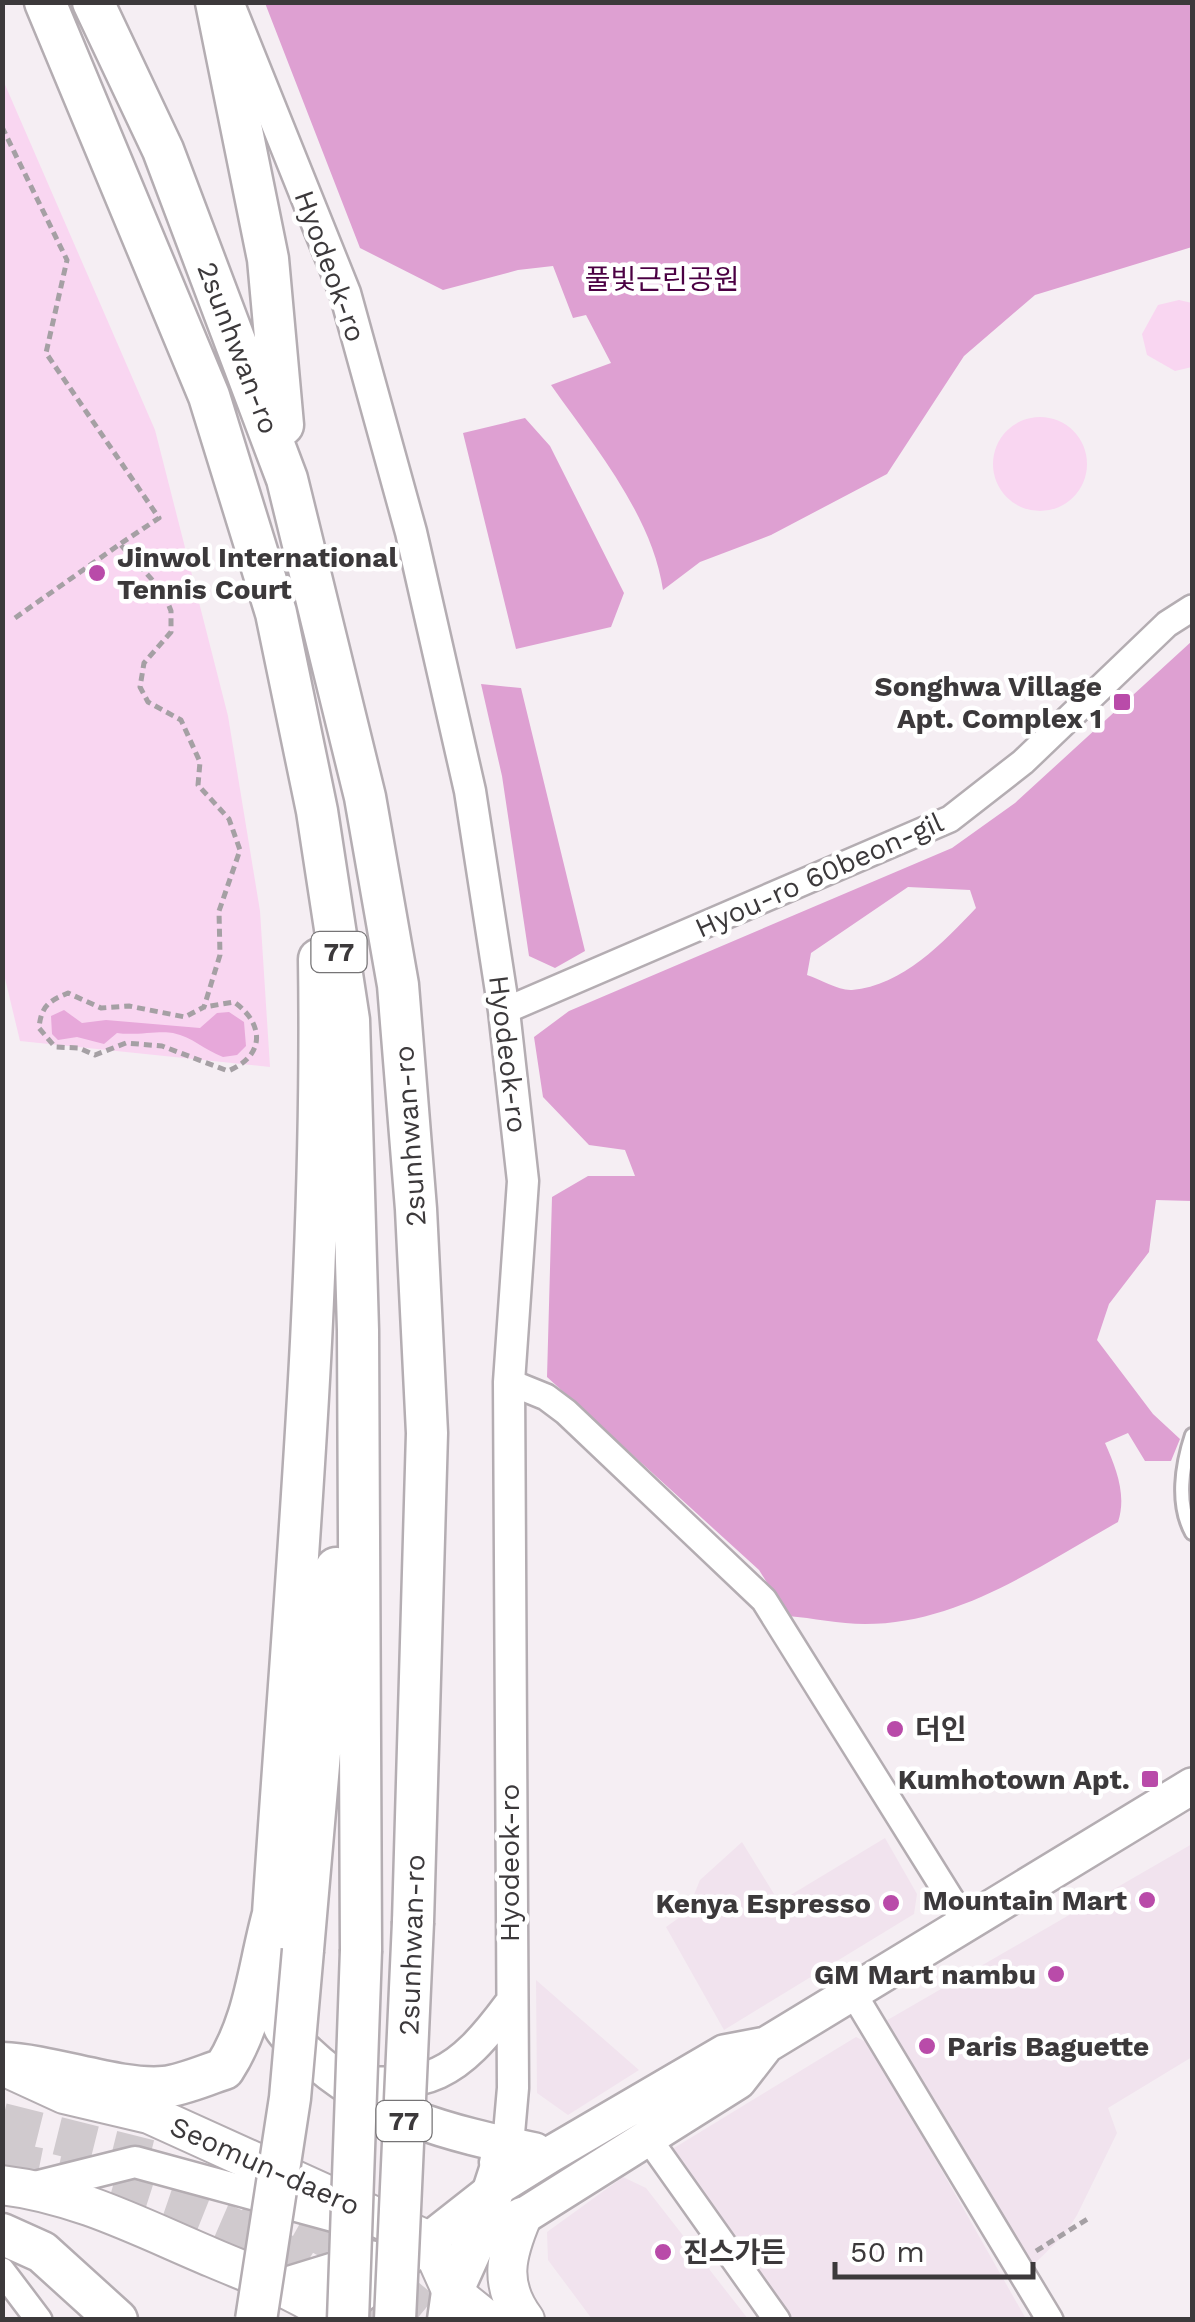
<svg xmlns="http://www.w3.org/2000/svg" width="1195" height="2322" font-family="'Work Sans','Noto Sans KR',sans-serif">
  <style>
    .built { fill: #f1e3ee }
    .green { fill: #f9d6f1 }
    .forest { fill: #dea0d2; fill-rule: evenodd }
    .water { fill: #e7a8da }
    .lines { fill: none; stroke-linecap: round; stroke-linejoin: round }
    .primary-tunnel { stroke: #d0cace; stroke-width: 38; stroke-dasharray: 38 19; stroke-linecap: butt }
    .service-casing { stroke: #b4adb2; stroke-width: 18 }
    .minor-casing { stroke: #b4adb2; stroke-width: 30 }
    .tertiary-casing { stroke: #b4adb2; stroke-width: 35 }
    .secondary-casing { stroke: #b4adb2; stroke-width: 40 }
    .primary-casing { stroke: #b4adb2; stroke-width: 42 }
    .trunk-casing { stroke: #b4adb2; stroke-width: 45 }
    .path { stroke: #a5a0a4; stroke-width: 5; stroke-dasharray: 8 5; stroke-linecap: butt }
    .service { stroke: #fff; stroke-width: 12 }
    .minor { stroke: #fff; stroke-width: 25 }
    .tertiary { stroke: #fff; stroke-width: 30 }
    .secondary { stroke: #fff; stroke-width: 35 }
    .primary { stroke: #fff; stroke-width: 38 }
    .trunk { stroke: #fff; stroke-width: 40 }
    .trunk-bridge-casing { stroke: #b4adb2; stroke-width: 45; stroke-linecap: butt }
    .trunk-bridge { stroke: #fff; stroke-width: 40 }
    .poi-dot { fill: #b94ba9; stroke: #fff; stroke-width: 4 }
    .labels { text-anchor: middle; dominant-baseline: central; stroke-width: 9; stroke-linejoin: round; paint-order: stroke }
    .shield { fill: #fff; stroke: #767476; stroke-width: 2.5 }
    .shield-label { font-size: 25px; font-weight: bold; fill: #3c393b }
    .street-label { font-size: 28px; fill: #3c393b; stroke: #fff }
    .park-label { font-size: 28px; fill: #4b0043; stroke: #fff }
    .poi-label { font-size: 28px; font-weight: bold; fill: #3c393b; stroke: #fff; text-anchor: end }
  </style>
  <rect width="100%" height="100%" fill="#f5eef3"/>
  <!-- built -->
  <path class="built" d="M885,1838L917,1894L914,1914L724,2030L666,1927L687,1912L700,1880L742,1842L779,1902Z
    M1192,1844V2057L1108,2108L1117,2133L1077,2215L1065,2234L1030,2268L884,2022Z
    M536,1980L639,2070L568,2115L537,2093Z
    M856,2037L870,2044L1026,2319H787L670,2157L674,2148Z
    M623,2177L646,2188L748,2319H592L548,2260L547,2232Z"/>
  <!-- green -->
  <path class="green" d="M3,80L155,430L228,716L260,911L270,1067L20,1041L3,970Z
    M1179,300L1192,303V367L1175,371L1147,355L1142,334L1158,305Z
    M993 464a47 47 0 1 1 94 0a47 47 0 1 1-94 0Z"/>
  <!-- forest -->
  <path class="forest" d="M265,3H1192V247L1035,295L964,356L887,474L771,535L700,562L663,590C652,515 594,446 551,385L611,363L586,315L573,318L553,266L518,270L443,290L360,248Z
    M525,418L550,446L624,593L611,627L516,649L463,433Z
    M1192,641V1201L1156,1200L1149,1252L1109,1304L1097,1340L1153,1414L1180,1439L1171,1461H1145L1128,1433L1105,1443C1116,1468 1127,1495 1118,1522C1039,1566 959,1624 865,1624C839,1624 813,1618 788,1616L759,1570L547,1377L552,1197L588,1176H635L625,1150L589,1145L543,1097L534,1037L569,1011L952,848L1015,803ZM908,887L970,890L976,908C944,942 902,986 852,990C839,991 820,979 807,975L811,953Z
    M481,684L521,688L585,951L555,968L529,956L502,776Z"/>
  <!-- water -->
  <path class="water" d="M64,1010L82,1023L106,1020L200,1028L217,1013L229,1012L244,1022L246,1046L237,1055L223,1057C204,1050 193,1037 173,1033C160,1030 135,1036 117,1033L104,1044L77,1037L58,1040L52,1034L51,1016Z"/>
  <g class="lines">
    <!-- primary-tunnel -->
    <path class="primary-tunnel" d="M2,2122L167,2163
      M2,2160C136,2183 276,2227 377,2320
      M250,2196L356,2255L434,2320"/>
    <!-- service casing -->
    <g class="service-casing">
      <path id="service" d="M1192,1435C1182,1465 1176,1504 1192,1533"/>
    </g>
    <!-- minor casing -->
    <g class="minor-casing">
      <path id="minor" d="M504,1011L950,819L1023,762L1167,624L1192,608
        M509,1382L546,1397L566,1412L764,1600L967,1925
        M853,1993L1050,2320
        M648,2138L777,2320
        M2,2271L39,2320"/>
    </g>
    <!-- tertiary casing -->
    <g class="tertiary-casing">
      <path id="tertiary" d="M228,2L345,293L411,532L470,791L504,1011L523,1181L509,1382L513,2088L508,2145L495,2162
        M341,2079C429,2091 457,2075 509,2005
        M31,2188L135,2162L363,2224"/>
    </g>
    <!-- secondary casing -->
    <g class="secondary-casing">
      <path id="secondary" d="M273,1950C274,1975 271,2002 281,2026C285,2036 299,2045 307,2053C372,2115 449,2133 535,2151
        M494,2224L522,2217L738,2081L766,2045
        M281,2287L372,2259
        M334,2315L493,2190L551,2154L724,2053L766,2045L1192,1786"/>
    </g>
    <!-- primary casing -->
    <g class="primary-casing">
      <path id="primary" d="M14,2071L64,2094L149,2114L429,2241L452,2292L487,2320
        M2,2185C78,2194 144,2229 213,2258C255,2276 302,2292 338,2320
        M522,2217C506,2255 498,2284 525,2320"/>
    </g>
    <!-- trunk casing -->
    <g class="trunk-casing">
      <path id="trunk" d="M45,2L209,396L276,613L317,811L349,1020L358,1330L361,1950
        M93,2L163,150L287,479L365,797L398,985L416,1209L427,1433L413,1922
        M216,2L268,259L283,425
        M303,1950L336,1568
        M2,2063C54,2065 117,2091 164,2087C183,2085 205,2075 224,2069C255,2021 258,1969 273,1914C294,1595 324,1279 319,959
        M2,2234L42,2252L117,2320
        M448,2320L452,2292L481,2228L508,2145"/>
    </g>
    <!-- path -->
    <path class="path" d="M2,127L67,260L46,353L159,518L120,544
      M15,618L120,544L164,593L171,611V632L144,663L140,687L148,702L181,720L200,762L198,785L229,819L240,850L219,911L220,955L204,1007L185,1017L129,1006L101,1008L68,993C49,1001 41,1006 39,1028L55,1047L79,1048L95,1055L126,1043L162,1046L228,1071C265,1056 265,1024 234,1002L204,1007
      M1036,2251L1089,2218"/>
    <!-- service -->
    <use href="#service" class="service"/>
    <!-- minor -->
    <use href="#minor" class="minor"/>
    <!-- tertiary -->
    <use href="#tertiary" class="tertiary"/>
    <!-- secondary -->
    <use href="#secondary" class="secondary"/>
    <!-- primary -->
    <use href="#primary" class="primary"/>
    <!-- trunk -->
    <use href="#trunk" class="trunk"/>
    <!-- trunk-bridge casing -->
    <g class="trunk-bridge-casing">
      <path id="trunk-bridge" d="M256,2320L290,2098L303,1950
        M348,2320L361,1950
        M395,2320L413,1922"/>
    </g>
    <!-- trunk-bridge -->
    <use href="#trunk-bridge" class="trunk-bridge"/>
  </g>
  <!-- markers -->
  <g class="poi-dot">
    <circle cx="97" cy="573" r="10"/>
    <rect x="1112" y="692" width="20" height="20" rx="5"/>
    <circle cx="895" cy="1729" r="10"/>
    <rect x="1140" y="1769" width="20" height="20" rx="5"/>
    <circle cx="1147" cy="1900" r="10"/>
    <circle cx="891" cy="1903" r="10"/>
    <circle cx="1056" cy="1974" r="10"/>
    <circle cx="927" cy="2046" r="10"/>
    <circle cx="663" cy="2252" r="10"/>
  </g>
  <g class="labels">
    <!-- shield labels -->
    <g class="shield">
      <rect x="311.5" y="932" width="55" height="40" rx="8"/>
      <rect x="376.5" y="2101" width="55" height="40" rx="8"/>
    </g>
    <g class="shield-label">
      <text x="339" y="952">77</text>
      <text x="404" y="2121">77</text>
    </g>
    <!-- street labels -->
    <g class="street-label">
      <text transform="translate(330 266) rotate(70)">Hyodeok-ro</text>
      <text transform="translate(238 348) rotate(69)">2sunhwan-ro</text>
      <text transform="translate(819 875) rotate(-24)">Hyou-ro 60beon-gil</text>
      <text transform="translate(508 1054) rotate(83)">Hyodeok-ro</text>
      <text transform="translate(410 1136) rotate(-94)">2sunhwan-ro</text>
      <text transform="translate(509 1863) rotate(-90)">Hyodeok-ro</text>
      <text transform="translate(412 1945) rotate(-88)">2sunhwan-ro</text>
      <text transform="translate(265 2166) rotate(24)">Seomun-daero</text>
    </g>
    <!-- park labels -->
    <g class="park-label">
      <text x="662" y="279">풀빛근린공원</text>
    </g>
    <!-- poi labels -->
    <g class="poi-label">
      <text x="117" y="557" text-anchor="start">Jinwol International<tspan x="117" dy="32">Tennis Court</tspan></text>
      <text x="1102" y="686">Songhwa Village<tspan x="1102" dy="32">Apt. Complex 1</tspan></text>
      <text x="915" y="1729" text-anchor="start">더인</text>
      <text x="1130" y="1779">Kumhotown Apt.</text>
      <text x="1127" y="1900">Mountain Mart</text>
      <text x="871" y="1903">Kenya Espresso</text>
      <text x="1036" y="1974">GM Mart nambu</text>
      <text x="947" y="2046" text-anchor="start">Paris Baguette</text>
      <text x="683" y="2252" text-anchor="start">진스가든</text>
    </g>
  </g>
  <!-- border -->
  <rect width="1195" height="2322" fill="none" stroke="#3c393b" stroke-width="10"/>
  <!-- scale -->
  <path d="M835 2262v15h198v-15" fill="none" stroke="#3c393b" stroke-width="5"/>
  <text x="850" y="2262" font-size="30" fill="#3c393b" stroke="#ffffff" stroke-width="8" paint-order="stroke">50 m</text>
</svg>
